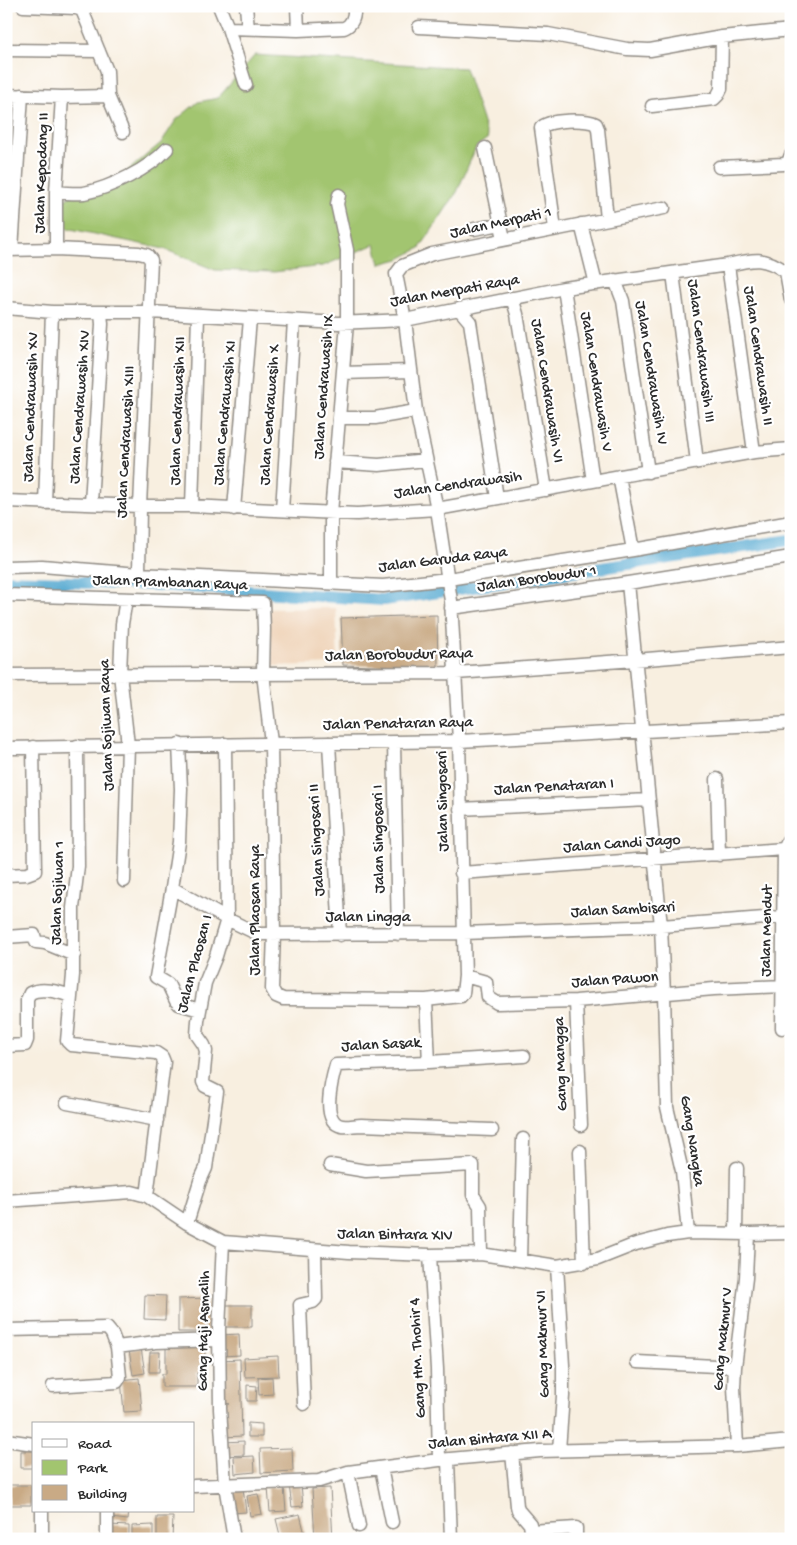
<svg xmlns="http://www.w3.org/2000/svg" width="797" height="1545" font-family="'Gochi Hand',sans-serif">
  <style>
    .built { fill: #f0d6bc }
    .green { fill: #a2c56f; stroke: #66784d }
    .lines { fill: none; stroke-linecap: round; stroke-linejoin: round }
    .canal { stroke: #54a9d0; stroke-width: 12 }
    .building { fill: #c9aa85 }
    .minor-casing { stroke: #928d86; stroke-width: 15 }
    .minor { stroke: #fff; stroke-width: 12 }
    .labels { text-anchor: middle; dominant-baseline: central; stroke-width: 4.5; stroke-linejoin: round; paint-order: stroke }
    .street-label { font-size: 16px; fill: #2b2b2b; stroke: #fff }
  </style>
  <rect width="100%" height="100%" fill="#fff"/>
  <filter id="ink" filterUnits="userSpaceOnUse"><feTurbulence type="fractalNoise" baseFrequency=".02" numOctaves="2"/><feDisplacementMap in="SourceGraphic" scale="10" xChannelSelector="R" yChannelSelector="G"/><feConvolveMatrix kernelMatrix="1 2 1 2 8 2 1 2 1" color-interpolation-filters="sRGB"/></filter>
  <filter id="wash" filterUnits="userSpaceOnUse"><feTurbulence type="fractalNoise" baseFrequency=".0096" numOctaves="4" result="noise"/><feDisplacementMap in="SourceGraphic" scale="20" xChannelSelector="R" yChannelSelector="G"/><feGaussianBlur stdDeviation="1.12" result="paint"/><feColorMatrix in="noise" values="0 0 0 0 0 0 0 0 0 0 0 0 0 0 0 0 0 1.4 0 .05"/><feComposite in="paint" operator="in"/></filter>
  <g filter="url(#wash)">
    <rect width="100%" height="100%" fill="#f8efe0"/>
    <!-- built -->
    <path class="built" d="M336,608L338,664L273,666L268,609Z"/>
    <!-- green -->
    <path class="green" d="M255,55L465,68L488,138L476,147L457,192L420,248L399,259L380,264L375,244L323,266L274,272L215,270L164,249L57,226L64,200L85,188L119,178L161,143L176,120L198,102L218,98Z"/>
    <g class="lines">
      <!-- canal -->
      <path class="canal" d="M6,580L155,585L384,600L791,540"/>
    </g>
    <g id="blocks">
      <!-- building -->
      <path class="building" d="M437,615L438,668L343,665L341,618Z
        M145,1295L166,1296L165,1320L144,1319Z
        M207,1298L208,1332H178V1299Z
        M225,1305H252V1327H225Z
        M239,1334L240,1355L222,1356L221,1335Z
        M166,1343H205V1373H197V1387H162V1374H166Z
        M141,1348L145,1373L133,1375L129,1350Z
        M150,1352H160L159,1372H149Z
        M278,1356L279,1376L245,1377L244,1358Z
        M240,1359L242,1436L223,1437L221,1404H230L224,1403L220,1360Z
        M272,1377L273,1394L259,1395L258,1378Z
        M139,1378L142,1411L124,1412L121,1380Z
        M247,1385L257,1386L256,1401H247Z
        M248,1423L262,1424V1437H248Z
        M244,1441V1455L224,1456L223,1442Z
        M292,1448L293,1471L261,1473L260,1449Z
        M21,1451H34V1468H21Z
        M254,1456L255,1472L235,1474L234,1457Z
        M301,1484L303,1506L292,1507L289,1485Z
        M8,1485H31V1505H9Z
        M284,1487L286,1511L270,1512L268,1488Z
        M243,1488L246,1512L232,1513L229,1490Z
        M330,1488L333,1539H315L312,1489Z
        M258,1494L262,1514L250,1516L247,1496Z
        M111,1511H129L128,1520L110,1518Z
        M300,1514L306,1539H281L276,1519Z
        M157,1517H173L172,1539H157Z
        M109,1525L129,1526V1539H109Z
        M153,1525V1539H132V1526Z"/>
    </g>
  </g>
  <g filter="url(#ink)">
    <use href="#blocks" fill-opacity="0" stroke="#928d86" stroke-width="1"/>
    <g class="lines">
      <!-- minor casing -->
      <g class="minor-casing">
        <path id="minor" d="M23,6L76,8L82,10L107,71L108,96L123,132
          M219,6L228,28L246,85
          M246,6L248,29
          M297,6L298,30
          M419,27L548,34L627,49L650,50L722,37L791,30
          M228,28L298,30L344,28C353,24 355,16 354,6
          M6,50L99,51
          M6,95L62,97L108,96
          M652,106L714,99L718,95L721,89L722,37
          M485,148L504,239
          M719,167L784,164L788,162L791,155
          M56,192C65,193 75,194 84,193C110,188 149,169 167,149
          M581,224L596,284
          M474,229L501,224
          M555,229L541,128C548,119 586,119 596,124L598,129L607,219
          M56,249V192L62,97
          M6,250L56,249L139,253L147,255L151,260L140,506L139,574
          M12,250L22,95
          M728,265L754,452
          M673,273L697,462
          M615,280L623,301L648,472
          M564,288L593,481
          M512,298L517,314L546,490
          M6,308L52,312H150L338,323L405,320L564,288L728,265C753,259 764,256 786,272L791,300
          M459,309L470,322L497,498
          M343,373L411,371
          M339,418H375L416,411
          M335,462L379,465L426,460
          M619,476L633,550
          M6,501L140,506H192L357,514L437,509L754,452L791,449
          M45,503L52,312
          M91,503L102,324L101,313
          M192,506L198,316
          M234,509L250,319
          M282,510L294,321
          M6,567L42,566L139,574L383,586L448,579L633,550L791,522
          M329,583L331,578V513L347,323V250L337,204L339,195
          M628,583L661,926L664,994L667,1107L682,1171L688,1233
          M6,595L263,603L264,629L263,673L271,743L274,934L272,989L276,996L283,999L426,1000
          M451,608L628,583L791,557
          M6,675L456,673L635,660L791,647
          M329,743L340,935
          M394,743L398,934
          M179,744L181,789L179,842L172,888L227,919L258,934L463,933L661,926L791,916
          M77,746L78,866L73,908V975L67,1041L71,1045L156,1053L162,1057L164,1062L147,1196
          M6,748L459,741L791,723
          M717,779L719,855
          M460,809L649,800
          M461,873L784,849
          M6,875L27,874L35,871L33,747
          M124,881L128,745L120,674L122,624L126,599
          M172,888L156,977L168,984L176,1001L179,1004L200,1010
          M6,937L34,935L36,942L45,943L74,955
          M465,976L486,982L488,997L497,1003L576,1001L714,989L783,986
          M576,1001L581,1125
          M782,1028L784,849L791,835
          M6,1046L25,1045L27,1040V1000L30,993C42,987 59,992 71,996
          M429,1062L524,1056
          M67,1103L157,1120
          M492,1130L361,1125C355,1125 348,1127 342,1126C320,1122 332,1079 336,1065L429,1062L426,1000L461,996L463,993L465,976L459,741L451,601L437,509L416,411L405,320L396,274L402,266L432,254L664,208
          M580,1151L584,1263
          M330,1165L366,1171L473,1165V1195L480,1206L481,1254
          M6,1201L132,1192L147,1196L187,1223L223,1242L349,1252L430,1255L481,1254L557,1266L598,1259L636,1244L667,1236L688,1233L748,1234L791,1233
          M187,1223L200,1181L206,1168L217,1092L205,1086L203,1082L206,1051L204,1045L197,1035L198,1021L205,983L216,956L227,919L225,744
          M736,1233L737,1168
          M223,1242L219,1330L220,1409L225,1485L234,1539
          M430,1255L437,1369L439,1460
          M520,1260L523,1139
          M557,1266L563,1365V1396L559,1450
          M6,1330L107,1328L112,1334L117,1347L156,1342L219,1340
          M637,1362L735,1367
          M53,1386L117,1382L120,1377L117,1347
          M304,1404L300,1305L313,1302L316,1299L315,1250
          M6,1440L34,1444
          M737,1446L734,1387L735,1367L746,1278L748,1234
          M512,1453L517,1506L518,1510L530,1524L532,1539
          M448,1460L451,1539
          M381,1468L392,1522
          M348,1472L359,1526
          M194,1486L319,1481L348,1472L439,1460L540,1451L737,1446L791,1441
          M107,1511V1539
          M531,1531L576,1528V1539
          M42,1539V1511"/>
      </g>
      <!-- minor -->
      <use href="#minor" class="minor"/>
    </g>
  </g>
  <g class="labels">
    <!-- street labels -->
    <g class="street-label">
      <text transform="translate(43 173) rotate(-88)">Jalan Kepodang II</text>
      <text transform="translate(501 224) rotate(-12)">Jalan Merpati 1</text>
      <text transform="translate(455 292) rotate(-10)">Jalan Merpati Raya</text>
      <text transform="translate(700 351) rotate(83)">Jalan Cendrawasih III</text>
      <text transform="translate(757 356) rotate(82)">Jalan Cendrawasih II</text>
      <text transform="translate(650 373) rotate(81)">Jalan Cendrawasih IV</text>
      <text transform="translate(595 382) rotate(81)">Jalan Cendrawasih V</text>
      <text transform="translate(325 387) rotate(-86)">Jalan Cendrawasih IX</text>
      <text transform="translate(546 391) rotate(81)">Jalan Cendrawasih VI</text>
      <text transform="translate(32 407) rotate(-88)">Jalan Cendrawasih XV</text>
      <text transform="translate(81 407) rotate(-86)">Jalan Cendrawasih XIV</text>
      <text transform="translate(179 411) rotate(-88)">Jalan Cendrawasih XII</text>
      <text transform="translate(226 413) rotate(-85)">Jalan Cendrawasih XI</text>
      <text transform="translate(271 415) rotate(-86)">Jalan Cendrawasih X</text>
      <text transform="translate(127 442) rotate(-87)">Jalan Cendrawasih XIII</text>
      <text transform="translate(458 486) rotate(-8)">Jalan Cendrawasih</text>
      <text transform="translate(443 561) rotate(-7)">Jalan Garuda Raya</text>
      <text transform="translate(537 580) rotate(-8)">Jalan Borobudur 1</text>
      <text transform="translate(170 584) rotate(2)">Jalan Prambanan Raya</text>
      <text transform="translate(399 656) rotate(-1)">Jalan Borobudur Raya</text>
      <text transform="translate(108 725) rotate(-92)">Jalan Sojiwan Raya</text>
      <text transform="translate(398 725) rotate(-1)">Jalan Penataran Raya</text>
      <text transform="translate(554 788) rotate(-3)">Jalan Penataran I</text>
      <text transform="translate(444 801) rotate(-91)">Jalan Singosari</text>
      <text transform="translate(380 839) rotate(-91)">Jalan Singosari I</text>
      <text transform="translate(318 840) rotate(-93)">Jalan Singosari II</text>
      <text transform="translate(622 845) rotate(-4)">Jalan Candi Jago</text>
      <text transform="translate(59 893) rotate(-88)">Jalan Sojiwan 1</text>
      <text transform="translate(256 910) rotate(-90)">Jalan Plaosan Raya</text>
      <text transform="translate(623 911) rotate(-3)">Jalan Sambisari</text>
      <text x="368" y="918">Jalan Lingga</text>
      <text transform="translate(768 931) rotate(-89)">Jalan Mendut</text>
      <text transform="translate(196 964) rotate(-75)">Jalan Plaosan I</text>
      <text transform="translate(615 981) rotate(-4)">Jalan Pawon</text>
      <text transform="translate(381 1046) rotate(-3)">Jalan Sasak</text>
      <text transform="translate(562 1064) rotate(-92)">Gang Mangga</text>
      <text transform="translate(691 1141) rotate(81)">Gang Nangka</text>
      <text transform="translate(395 1236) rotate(1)">Jalan Bintara XIV</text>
      <text transform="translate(205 1331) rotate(-89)">Gang Haji Asmalih</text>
      <text transform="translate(724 1339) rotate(-85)">Gang Makmur V</text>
      <text transform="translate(544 1344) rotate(-92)">Gang Makmur VI</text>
      <text transform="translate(419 1358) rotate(-93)">Gang HM. Thohir 4</text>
      <text transform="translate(490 1440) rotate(-5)">Jalan Bintara XII A</text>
    </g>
  </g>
  <!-- margin -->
  <rect width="797" height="1545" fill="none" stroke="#fff" stroke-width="25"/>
  <!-- legend -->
  <rect x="32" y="1422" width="162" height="90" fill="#ffffff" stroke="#aaaaaa"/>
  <rect x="42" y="1439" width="25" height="8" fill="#ffffff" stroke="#aaaaaa"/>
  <text x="78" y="1448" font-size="15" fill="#2b2b2b">Road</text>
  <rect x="42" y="1460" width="25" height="15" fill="#a2c56f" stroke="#aaaaaa"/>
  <text x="78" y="1472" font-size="15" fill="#2b2b2b">Park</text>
  <rect x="42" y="1485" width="25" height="15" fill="#c9aa85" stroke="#aaaaaa"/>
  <text x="78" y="1498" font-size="15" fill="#2b2b2b">Building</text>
</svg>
